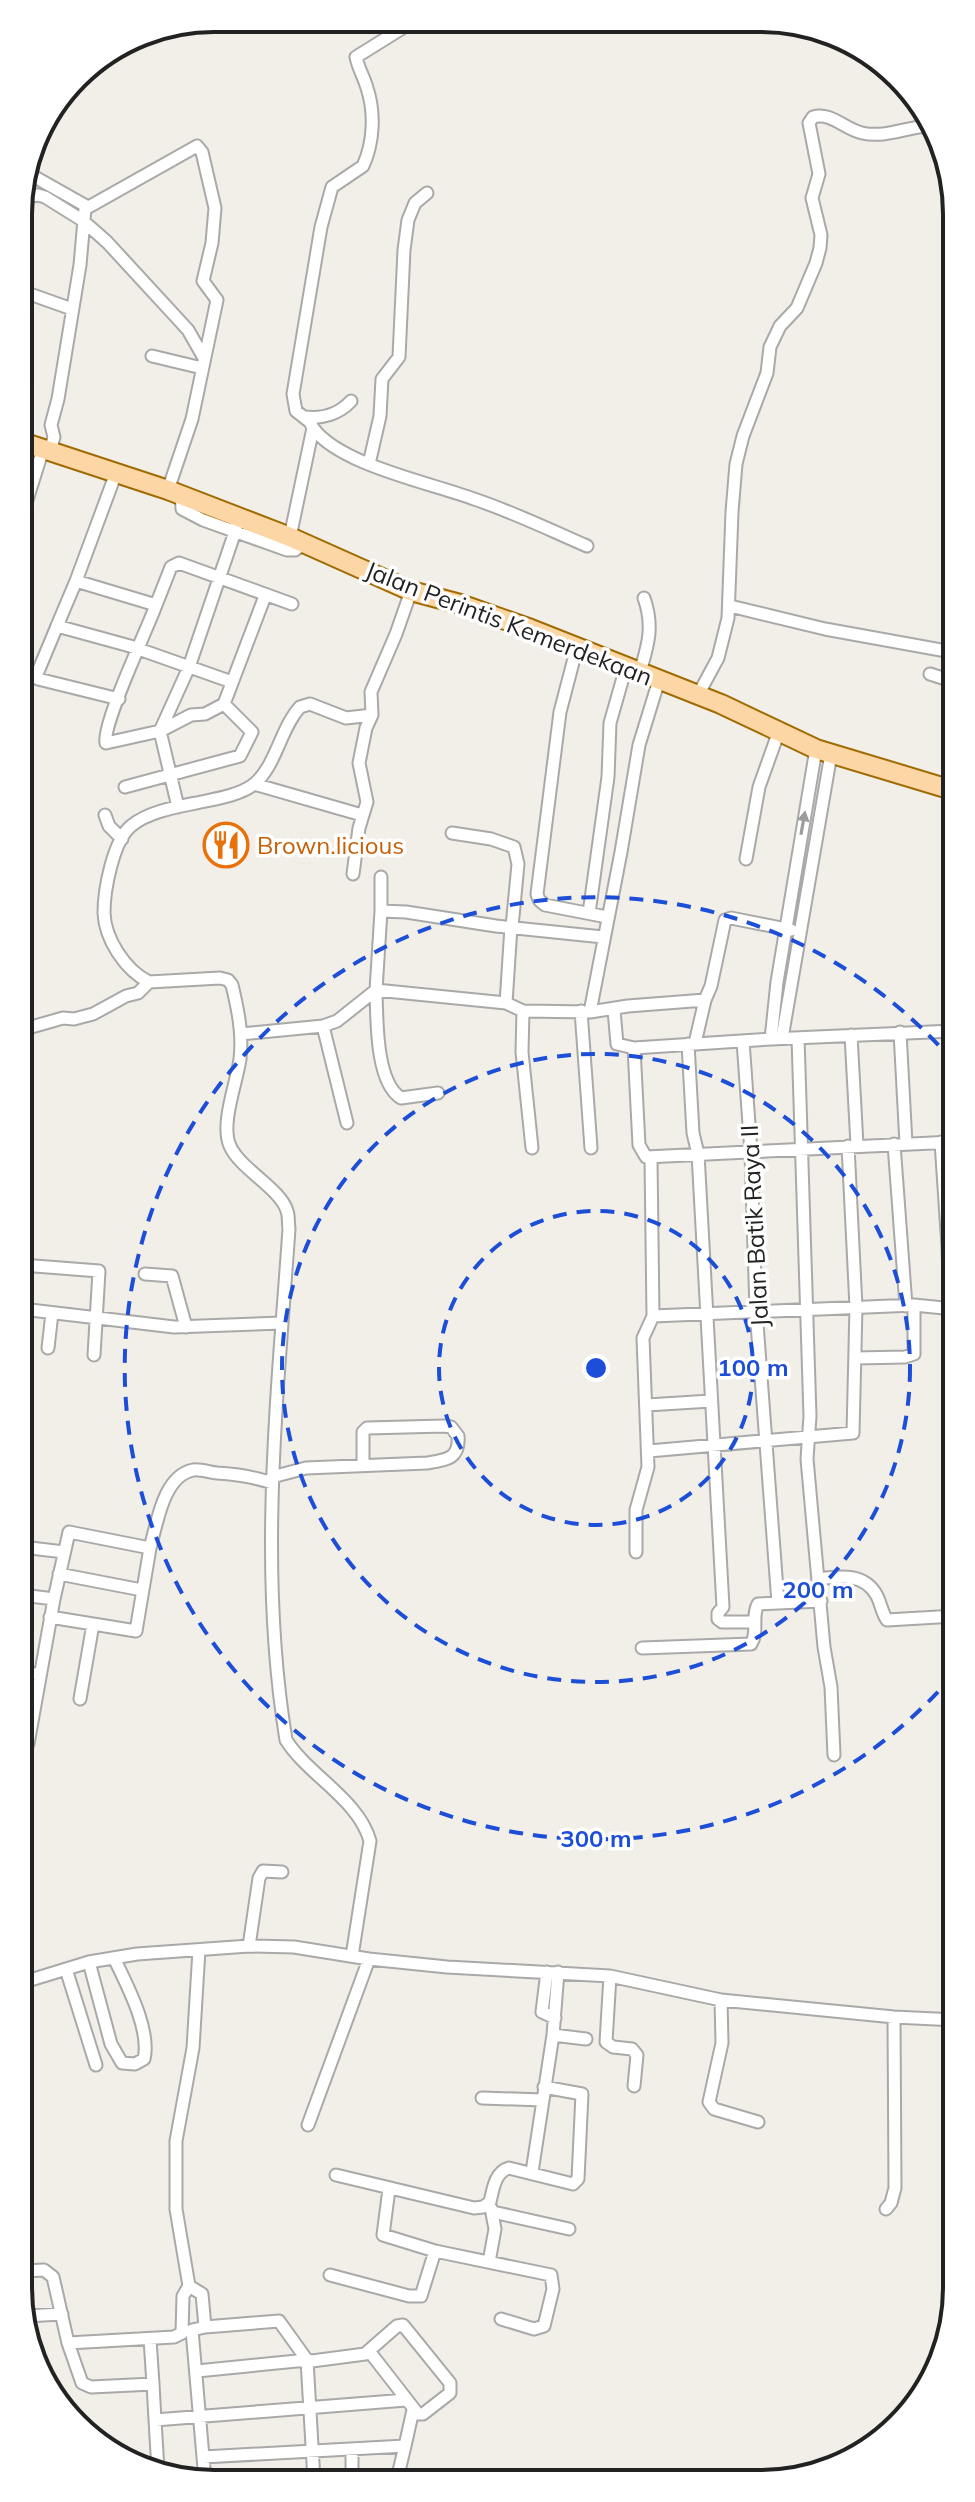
<svg xmlns="http://www.w3.org/2000/svg" width="975" height="2502" font-family="Mulish,sans-serif">
  <style>
    .lines { fill: none; stroke-linecap: round; stroke-linejoin: round }
    .street-casing { stroke: #a9a9a9; stroke-width: 15 }
    .primary-casing { stroke: #a06b00; stroke-width: 22 }
    .street { stroke: #fff; stroke-width: 11 }
    .primary { stroke: #fcd6a4; stroke-width: 18 }
    .oneway { fill: #9c9c9c }
    .ring { fill: none; stroke: #1d4ed8; stroke-width: 4; stroke-dasharray: 14 10 }
    .labels { text-anchor: middle; dominant-baseline: central; stroke-width: 7; stroke-linejoin: round; paint-order: stroke }
    .street-label { font-size: 24px; fill: #222; stroke: #fff }
    .food-label { font-size: 24px; fill: #c56008; stroke: #fff; text-anchor: start }
    .rim { fill: none; stroke: #222; stroke-width: 4 }
    .centre { fill: #1d4ed8; stroke: #fff; stroke-width: 4 }
    .ring-label { font-size: 24px; text-anchor: middle; font-weight: bold; fill: #1d4ed8; stroke: #fff; stroke-width: 7; stroke-linejoin: round; paint-order: stroke }
  </style>
  <rect width="100%" height="100%" fill="#f2efe9"/>
  <g class="lines">
    <!-- street casing -->
    <g class="street-casing">
      <path id="street" d="M26,172L88,207
        M19,198L38,195L45,197L82,220L107,242L188,330L204,358
        M19,286L27,293L72,309
        M152,356L202,368
        M305,417C322,419 339,414 351,401
        M313,428C340,465 431,483 474,499C513,512 550,530 587,546
        M50,451L54,437L51,425L58,399L80,265L85,209L197,146L202,152L215,208L212,243L203,281L217,300L192,419L168,490
        M369,464L380,416L382,379L399,357L404,250L408,220L415,203L427,193
        M181,495L182,509L203,520L287,550H295L305,543
        M27,500L43,449
        M290,537L313,428L310,422L296,411L293,394L321,227L332,187L363,166C374,142 375,112 367,88C364,77 358,68 356,57L417,19
        M76,581L116,473
        M156,605C147,630 102,724 106,743L160,731L191,715L205,714L224,704L265,596
        M730,606L825,629L952,652
        M57,626L37,674L38,679L119,699
        M577,647L560,712L537,894L539,900L545,905L607,917
        M640,672C648,645 654,626 644,598
        M930,674L952,681
        M232,682L130,646L57,626L76,581L156,605L171,567L179,563L292,604
        M698,695L718,658L728,618L732,512L736,464L743,436L767,373L770,347L780,326L797,308L816,263L820,248L821,235L812,198L819,174L809,123L813,117C832,112 844,129 862,133C885,138 904,128 927,126
        M254,784L362,815
        M125,787L240,756L252,732L224,704
        M178,807L160,731L189,667L240,517
        M105,815L109,826L122,839
        M452,833L491,839L514,847L518,864L512,927
        M746,859L759,787L779,731
        M353,874L359,828L367,802L359,763L366,728L372,715
        M381,911V877
        M589,913L608,777L610,723L626,667
        M376,990C377,1017 375,1082 401,1098L438,1093
        M506,1003L511,927
        M614,1010L617,1044L634,1048L771,1039L953,1031
        M523,1011L506,1003L376,990L381,911L406,912L496,926L603,937
        M581,1011L591,1148
        M590,1012L628,1006L705,1000
        M323,1026L347,1123
        M21,1030L63,1018L74,1019L93,1014L126,996L138,993L149,982
        M950,1031L953,1083
        M900,1032L906,1144
        M241,1034L323,1026L337,1021L376,990
        M851,1035L857,1145
        M782,1038L831,754
        M798,1038L810,1416L807,1459L824,1647L831,1687L834,1755
        M771,1039L777,982L816,749
        M743,1041L751,1152L756,1310L778,1603
        M695,1043L705,1000L711,986L725,920L731,918L791,930
        M688,1044L693,1133L698,1154L723,1607L718,1613V1619L722,1622H755
        M634,1048L639,1145L646,1157L953,1142
        M941,1142L948,1247H954
        M894,1144L906,1306
        M532,1148L522,1052L523,1011L590,1012L621,852L639,745L659,680
        M948,1247L950,1309
        M22,1265L99,1271L94,1355
        M145,1274L172,1276L186,1327
        M22,1309L174,1327L282,1323
        M653,1316L914,1305L954,1309
        M48,1348L52,1313
        M856,1358L905,1357L914,1354V1306
        M647,1405L711,1401
        M649,1451L853,1433L856,1307L848,1146
        M272,1477L306,1468L427,1463C446,1460 460,1459 458,1436L451,1427L444,1426L367,1428L363,1432V1465
        M22,1547L64,1552
        M636,1552V1510L648,1467L643,1338L653,1316L651,1158
        M59,1574L142,1590
        M819,1579C841,1576 865,1573 877,1596C881,1604 882,1613 887,1620L955,1616
        M22,1595L54,1599L69,1532L150,1548C157,1524 163,1476 193,1470C200,1469 209,1472 217,1473C237,1474 254,1477 272,1483
        M50,1617L136,1631L150,1548
        M642,1648L751,1644C759,1632 751,1616 758,1604L821,1601
        M23,1672L40,1675
        M80,1699L93,1624
        M23,1700L35,1702
        M23,1744H28L54,1599
        M249,1946L259,1878L263,1871L282,1872
        M199,1950L193,2048L176,2141V2209L189,2286L202,2294L205,2327L279,2321L307,2360L312,2361L365,2354L397,2326L403,2325L450,2383V2393L423,2414H418L369,2351
        M352,1956L370,1841C359,1800 308,1775 286,1740C258,1570 277,1400 289,1229C288,1223 289,1216 287,1211C281,1189 240,1169 230,1146C220,1124 237,1082 240,1059C243,1034 238,1010 232,985L228,980L220,978L149,982C125,970 105,939 104,913C104,890 113,841 131,826C150,810 183,806 206,801C221,798 241,794 253,785C276,767 280,729 300,707L310,704L346,718L372,715L371,692L396,634L411,591
        M89,1962L111,2044L122,2063L135,2064L144,2059C151,2030 127,1985 114,1958
        M66,1969L96,2065
        M547,1972L542,2012L555,2018
        M610,1976L606,2042L613,2047L632,2049L637,2055L634,2086
        M24,1982L89,1962L137,1954L249,1946L294,1947L369,1959L447,1967L610,1976L721,2000L894,2017L956,2020
        M721,2000L722,2043L709,2102L714,2109L758,2122
        M553,2035L586,2039
        M482,2098L542,2100
        M308,2125L369,1959
        M532,2172L553,2035L558,1972
        M336,2175L474,2208L483,2207L490,2202C493,2189 495,2172 509,2168L573,2184L578,2179L582,2094L544,2087
        M886,2209L891,2203L895,2188L894,2017
        M493,2212L569,2229
        M435,2251L551,2275L553,2289L544,2326L534,2329L501,2319
        M489,2262L495,2229L491,2208
        M24,2271L44,2270L53,2277L68,2343L174,2337L182,2333L183,2296L189,2286
        M330,2275L409,2296H421L435,2251L383,2235L389,2189
        M25,2316L62,2314
        M205,2327L192,2330L205,2480
        M68,2343L82,2383L91,2387L153,2384L150,2339
        M197,2371L307,2360L314,2480
        M153,2384L155,2420L406,2400
        M155,2420L158,2470
        M203,2457L405,2446L413,2410
        M398,2475L405,2446
        M352,2480V2450"/>
    </g>
    <!-- primary casing -->
    <g class="primary-casing">
      <path id="primary" d="M19,441L168,490L290,537L411,591L460,604L531,629L721,704L816,749L952,790"/>
    </g>
    <!-- street -->
    <use href="#street" class="street"/>
    <!-- primary -->
    <use href="#primary" class="primary"/>
  </g>
  <!-- one-way arrows -->
  <defs><path id="oneway-solid" d="M-6-.8H1V-3.2L6.5 0L1 3.2V.8H-6Z" transform="scale(2)"/></defs>
  <use class="oneway" href="#oneway-solid" transform="translate(803 823) rotate(-80)"/>
  <!-- distance rings -->
  <g class="ring">
    <circle cx="596" cy="1368" r="157"/>
    <circle cx="596" cy="1368" r="314"/>
    <path d="M954 1674A471 471 0 1 1 951 1059"/>
  </g>
  <!-- icons -->
  <defs>
    <g id="restaurant-ring" transform="scale(2.3)"><circle r="9.5" fill="#fff" stroke="#e8710a" stroke-width="1.5"/><path d="M-5-6h1v4h1v-4h1v4h1v-4h1v5L-1.5 .5V6h-2V.5L-5-1ZM5-6V6H3V1.5H1.5Q1.5-4 5-6Z" fill="#e8710a"/></g>
  </defs>
  <g fill-rule="evenodd">
    <use href="#restaurant-ring" x="226" y="845"/>
  </g>
  <g class="labels">
    <!-- street labels -->
    <g class="street-label">
      <text transform="translate(509 623) rotate(21)">Jalan Perintis Kemerdekaan</text>
      <text transform="translate(754 1226) rotate(-93)">Jalan Batik Raya II</text>
    </g>
    <!-- food labels -->
    <g class="food-label">
      <text x="257" y="845">Brown.licious</text>
    </g>
  </g>
  <!-- crop -->
  <path d="M0 0H975V2502H0ZM214 32H761A182 182 0 0 1 943 214V2288A182 182 0 0 1 761 2470H214A182 182 0 0 1 32 2288V214A182 182 0 0 1 214 32Z" fill="#fff" fill-rule="evenodd"/>
  <path class="rim" d="M214 32H761A182 182 0 0 1 943 214V2288A182 182 0 0 1 761 2470H214A182 182 0 0 1 32 2288V214A182 182 0 0 1 214 32Z"/>
  <circle cx="596" cy="1368" r="12" class="centre"/>
  <g class="ring-label">
    <text x="753" y="1376">100 m</text>
    <text x="818" y="1598">200 m</text>
    <text x="596" y="1847">300 m</text>
  </g>
</svg>
